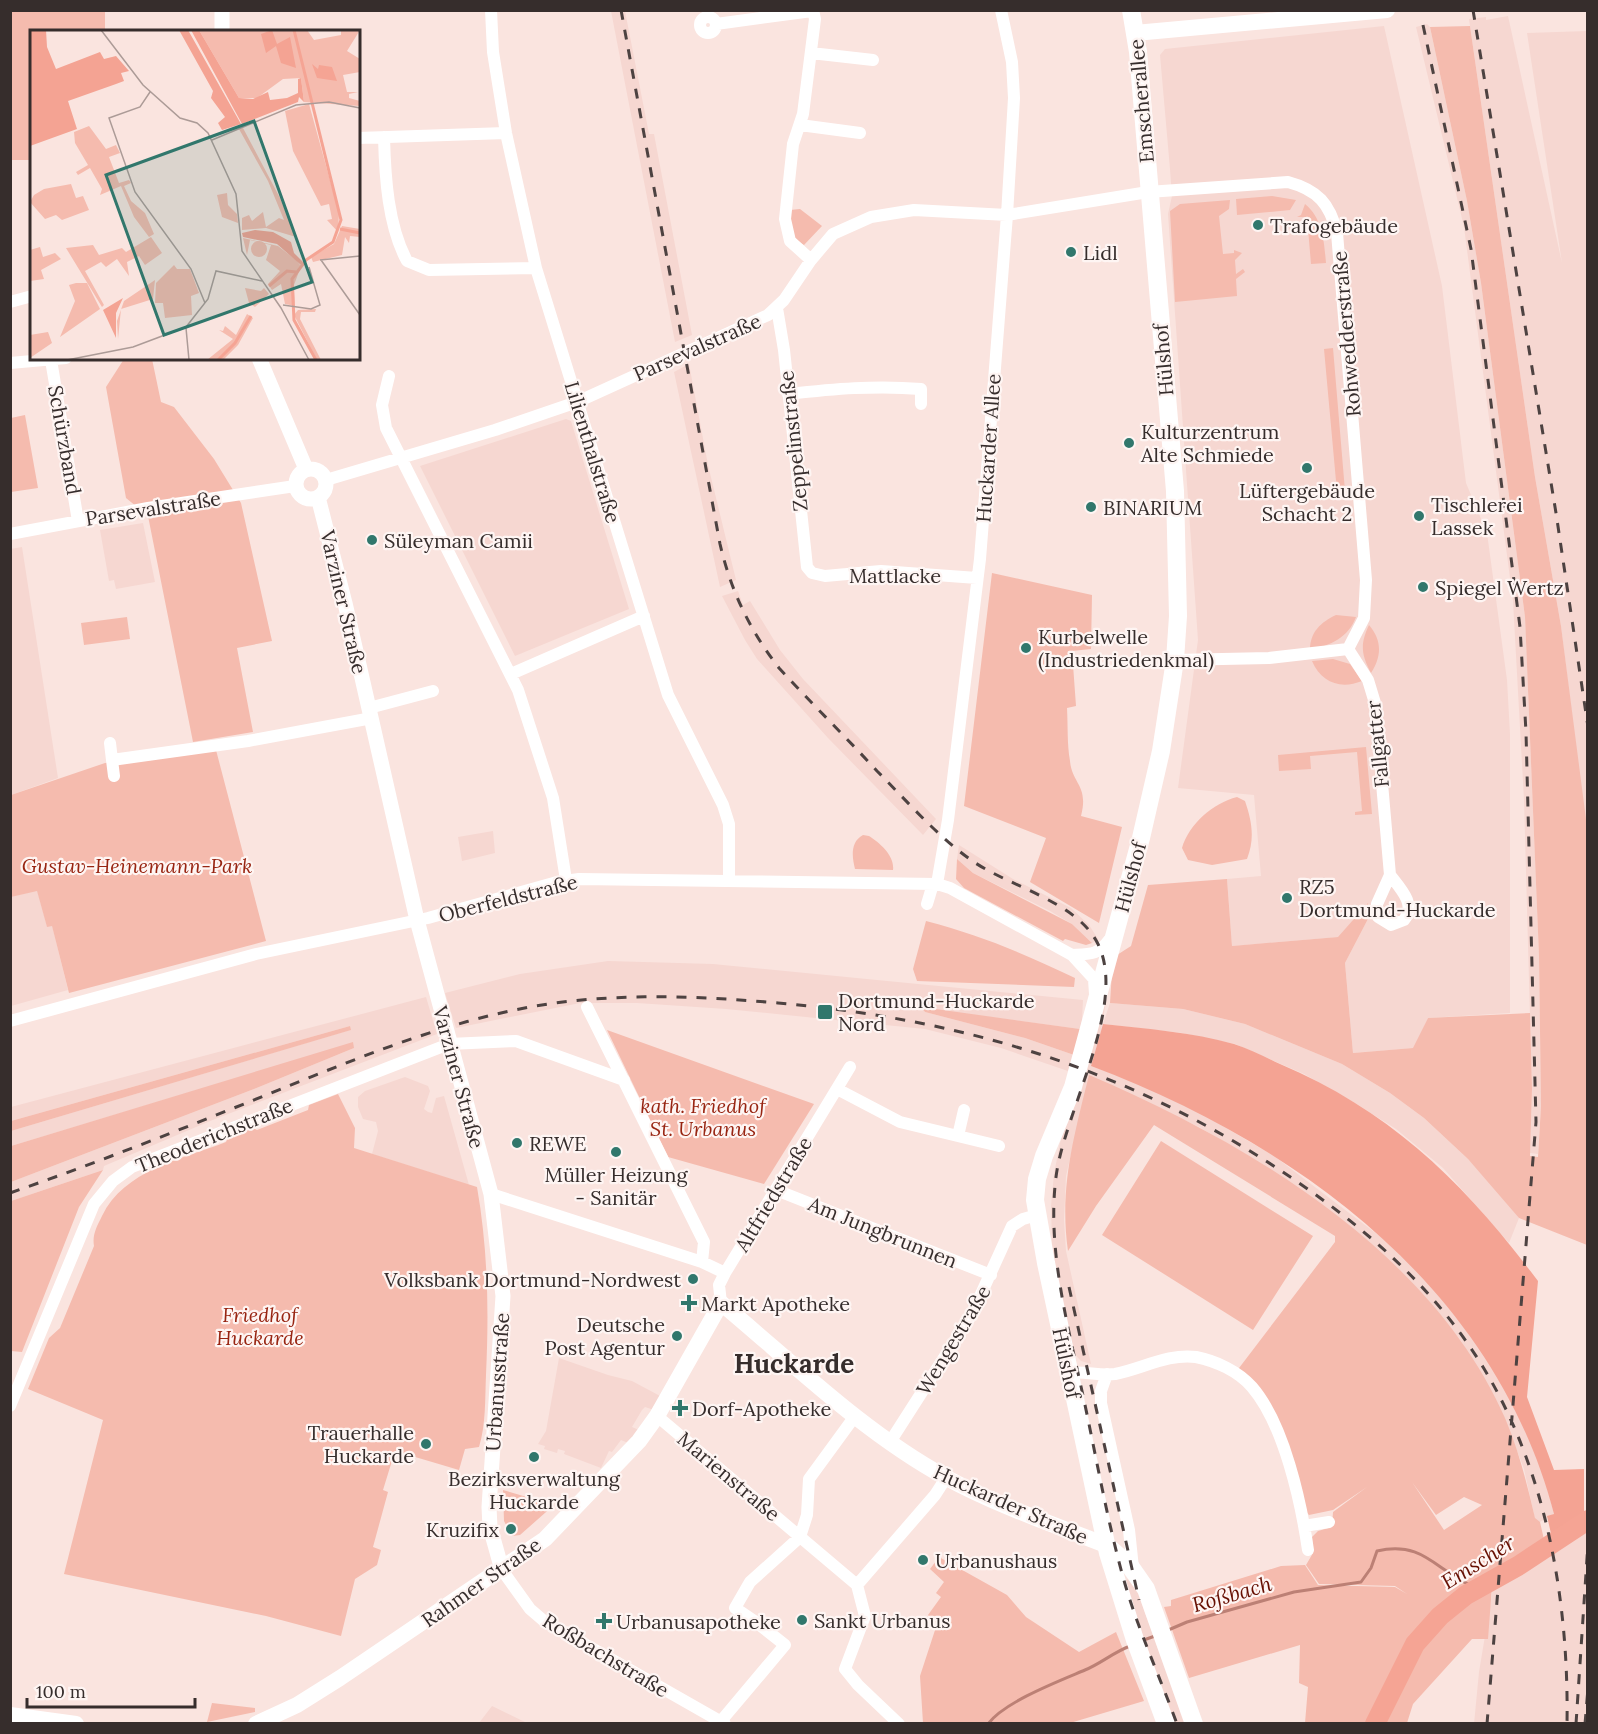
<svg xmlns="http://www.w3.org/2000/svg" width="1598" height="1734" font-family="Lora,serif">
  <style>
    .built { fill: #f6d7d1 }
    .green { fill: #f5bbae; fill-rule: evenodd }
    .forest { fill: #f4a393 }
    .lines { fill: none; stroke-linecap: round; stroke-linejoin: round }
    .stream { stroke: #bc8075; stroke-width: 3 }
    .river { stroke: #f5a494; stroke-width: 20 }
    .minor { stroke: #fff; stroke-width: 12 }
    .tertiary { stroke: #fff; stroke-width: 15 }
    .secondary { stroke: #fff; stroke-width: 16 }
    .primary { stroke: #fff; stroke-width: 18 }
    .rail { stroke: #4d4241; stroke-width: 3; stroke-dasharray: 10 10; stroke-linecap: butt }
    .poi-dot { fill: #31776c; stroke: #fef5f3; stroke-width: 2 }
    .labels { text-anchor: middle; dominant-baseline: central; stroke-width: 4.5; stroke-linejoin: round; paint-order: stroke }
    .street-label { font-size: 20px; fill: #362d2c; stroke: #fef5f3 }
    .poi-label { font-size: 20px; fill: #362d2c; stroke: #fef5f3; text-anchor: start }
    .park-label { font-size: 20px; font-style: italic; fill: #982512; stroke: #fef5f3 }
    .water-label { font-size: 21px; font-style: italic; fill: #670f02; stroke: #fef5f3 }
    .district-label { font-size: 26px; font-weight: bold; fill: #362d2c; stroke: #fef5f3 }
    .inset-river { fill: none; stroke: #f5a494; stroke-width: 3 }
    .inset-road { fill: none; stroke: #ac9b97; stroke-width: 1.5 }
    .view { fill: #31776c; fill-opacity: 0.15; stroke: #31776c; stroke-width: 3 }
    .inset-edge { fill: none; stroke: #362d2c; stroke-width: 3 }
  </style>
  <rect width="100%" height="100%" fill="#fae4df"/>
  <!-- built -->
  <path class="built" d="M611,11H625L649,134H654L692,335L675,342Z
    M1508,16L1562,263L1527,33L1587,31V837L1561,626L1535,477L1469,19L1486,17V20Z
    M1427,24L1430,27L1467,201L1481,283L1525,617L1539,956L1541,1106L1538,1154L1530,1153L1532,1089L1524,800L1513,601L1464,227L1416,27Z
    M1384,26L1442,286L1466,483L1487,533L1507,680L1510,734V1013L1428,1018L1414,1048L1353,1053L1345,963L1369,917L1367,904L1339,937L1232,946L1227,879L1261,876L1254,795L1178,788L1198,640L1168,214L1172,196L1170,169L1160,55L1165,49Z
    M689,364L708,465L736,580L720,587L674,372Z
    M566,419L571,421L629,609L515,656L420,466Z
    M143,523L155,582L116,589L114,580L109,581L100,530Z
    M22,547L58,778L11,795L10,549Z
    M738,591L743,605L750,601L780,650L803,679L936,819L923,835L828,738L757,659L745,640L722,596Z
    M493,831L495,853L462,861L458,837Z
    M959,845L1013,879L1071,908L1089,925L1098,939L1092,943L1072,924L1050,911L973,873L957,859Z
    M37,890L47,926L52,925L68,990L11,1006V897Z
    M608,961L713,964L1083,1000L1082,1020L1080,1029L922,1008L925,1012L1025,1038L1074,1055L1068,1071L1001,1048L925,1029L726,1009L637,1003H580L456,1028L445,993L520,974Z
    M1109,983L1101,1031L1091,1066L1133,1081L1202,1114L1274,1156L1398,1250L1458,1316L1499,1378L1524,1427L1544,1476L1554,1514L1538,1523L1535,1519L1524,1469L1504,1417L1461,1341L1430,1302L1403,1274L1365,1239L1264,1165L1199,1127L1089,1076L1066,1176L1064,1220L1066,1251L1091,1364L1081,1361L1071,1350L1057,1282L1052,1243L1051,1206L1054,1174L1060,1143Z
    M426,997L437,1034L215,1119L104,1166L103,1170L11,1201V1182L259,1087L354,1048L267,1069L11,1146V1131L350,1030V1026L11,1121V1107Z
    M1110,1003L1183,1009L1245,1024L1342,1064L1390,1093L1424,1118L1468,1159L1505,1199L1519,1218L1509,1243L1443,1168L1396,1129L1355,1103L1304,1074L1235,1044L1182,1033L1103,1024Z
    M405,1077L428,1086L430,1091L424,1109L428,1112L432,1113L436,1098L444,1096L469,1185L372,1154L378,1131L376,1122L363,1119L358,1107V1097L365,1091Z
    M559,1358L608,1375L632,1381L662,1397L654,1410L645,1407L642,1410L632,1427L639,1430L628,1443L621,1440L612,1452L609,1451L601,1468L564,1454L565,1451L558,1449L557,1453L544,1449L545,1446L538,1444L546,1431Z
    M1587,1532V1723L1474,1724L1479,1672L1493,1588Z
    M1119,1567L1126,1580L1132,1578L1137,1585L1145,1613L1188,1723H1173Z
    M492,1706L527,1723H479Z"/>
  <!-- green -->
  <path class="green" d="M11,10L105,11V31L32,32L31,160H11Z
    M1470,26L1535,477L1561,626L1587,827V1245L1519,1218L1468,1159L1424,1118L1390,1093L1342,1064L1245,1024L1183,1009L1110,1003L1112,971L1117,955L1131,946L1148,885L1227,879L1232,946L1338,937L1368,903L1369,917L1345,963L1353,1053L1413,1048L1428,1018L1530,1013L1532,1089L1530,1156L1538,1157L1541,1106L1539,956L1525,617L1481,283L1467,201L1430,27Z
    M1272,196L1296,200L1290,210L1237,215L1236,199Z
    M1230,200L1229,209L1219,216L1223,254L1234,253V250L1242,253L1235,260L1236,274L1243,269L1245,272L1236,279L1237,296L1175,302L1170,211L1180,204Z
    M1305,204C1323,219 1324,241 1326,263L1311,264L1307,217H1297L1301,215Z
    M800,209L822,226L804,245C789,237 791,225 790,210Z
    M1333,348L1345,491L1337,492L1324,349Z
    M124,359H152L161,402L174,407L214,459L241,503L272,641L237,648L253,732L193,742L148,516L126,498L106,387Z
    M25,415L38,488L11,492V418Z
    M992,573L1092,595L1091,649L1072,651L1076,706L1067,708C1068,726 1067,744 1070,761C1072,784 1089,785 1081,816L1122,827L1099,923L1030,882L1046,838L964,806Z
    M1336,615L1356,617C1348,638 1331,645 1310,650C1310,632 1321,622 1336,615Z
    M127,617L130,639L84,645L81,623Z
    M1369,625C1382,640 1382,656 1371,673C1361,654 1360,644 1369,625Z
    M1333,659L1350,664L1362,681C1340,690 1321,682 1312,661Z
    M1366,747L1372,814L1355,815V812L1362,811L1357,752L1310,756L1311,769L1279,771L1278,755Z
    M216,750L266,941L69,993L52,926L47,927L37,891L11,897V795L105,763Z
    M1237,797L1245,801C1252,822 1255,838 1247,859L1212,865L1188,860L1182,848C1189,824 1213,803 1237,797Z
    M863,835L869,836C880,843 895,856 893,870L855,869C852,857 850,842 863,835Z
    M957,859L973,873L1072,924L1092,943L1086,945L1065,939L1063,941L964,888L956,879Z
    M926,921C980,935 1025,954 1075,978L1074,987L917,981L913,969Z
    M921,1007L1080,1029L1074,1055L1025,1038L925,1012Z
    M350,1026L351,1030L11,1131V1121Z
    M607,1030L814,1104L764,1184L668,1157Z
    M353,1042L354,1048L259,1087L11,1182V1146Z
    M1089,1075C1249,1143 1432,1252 1505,1418C1519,1451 1527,1484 1535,1518L1540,1522L1545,1544L1493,1573L1488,1639H1472L1413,1704L1407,1723H1305L1308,1687L1299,1683L1300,1645L1189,1678L1164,1607L1171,1606V1600L1281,1566L1305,1565L1318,1585L1395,1587L1407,1594L1395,1586L1319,1584L1306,1565L1313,1553L1312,1537L1318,1531L1332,1527L1333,1512L1367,1487L1333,1510L1309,1515L1299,1504L1273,1425L1236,1372L1335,1242V1236L1154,1125L1096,1206L1068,1251C1059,1188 1074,1136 1089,1075ZM1412,1482L1436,1515L1464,1497L1482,1505L1444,1530Z
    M338,1094L355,1128L354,1148L477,1187C488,1250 489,1311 486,1375C485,1398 486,1425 479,1447L465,1449L459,1470L395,1451L383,1490L388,1492L373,1547L381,1550L377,1565L355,1579L341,1636L266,1616L64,1574L103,1420L28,1389L49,1338L60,1328L94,1246C92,1235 97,1226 102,1216C124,1170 182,1159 226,1142L228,1137L253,1128L257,1130L308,1110L309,1105Z
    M1161,1141L1313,1236L1253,1330L1102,1235Z
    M103,1170L79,1207L22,1352L11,1351V1201Z
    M503,1490L554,1505L520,1535L512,1536L504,1521Z
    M939,1557L1007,1595L1026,1617L1079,1652L1116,1632L1144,1701L1070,1723H923L920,1676L937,1624L928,1615L941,1597L936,1593L944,1582L930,1569Z
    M212,1703L255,1708V1712L207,1722Z"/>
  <!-- forest -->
  <path class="forest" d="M1103,1024C1147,1029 1192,1032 1234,1044C1250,1049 1265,1057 1280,1064C1393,1112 1466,1185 1538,1281L1527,1397L1554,1470L1584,1469V1520L1552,1538L1547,1516L1554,1514C1496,1290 1299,1144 1091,1066Z"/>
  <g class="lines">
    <!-- stream -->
    <path class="stream" d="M1166,1631L1187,1622L1294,1592L1361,1582L1371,1568L1377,1551C1426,1540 1436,1573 1477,1588
      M1141,1641L1155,1636
      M988,1724C1004,1702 1059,1681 1085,1670C1100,1664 1114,1652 1130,1646"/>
    <!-- river -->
    <path class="river" d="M1375,1724L1415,1644L1440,1616L1466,1595L1518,1566L1588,1520"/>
    <!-- minor -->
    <path class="minor" d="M491,10L493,52L506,133L536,268L668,695L723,805L729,824V881
      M700 25a8 8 0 1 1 16 0a8 8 0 1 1-16 0Z
      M716,24L812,11
      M811,53L873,60
      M800,125L860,133
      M384,137C385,177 388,226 407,261L429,270L536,268
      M358,138L506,133
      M811,260L790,241L785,219L793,144L803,114L815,19L813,10
      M10,302L32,296
      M777,308L784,350L807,567L812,573L825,576L881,571L977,578
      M51,360L78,521
      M10,363L66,358
      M389,376L382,405L386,428L518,690L553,798L566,880
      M788,394C833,389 876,385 921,389V404
      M326,480L495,430L577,402L768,315L784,300L811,260L833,234L871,217L914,210L1007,215L1148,192L1288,182C1318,190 1330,204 1337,233L1366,580L1364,618L1348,649
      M10,534L148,508L295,486
      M1348,649L1368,680L1375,703L1390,875L1377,904L1378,917L1391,925L1404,920C1417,905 1400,888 1390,875
      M1175,660L1269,658L1348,649
      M511,674L644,616
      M369,708L433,691
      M110,743L112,760L248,741L372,718
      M112,760L114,776
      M937,884L948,820L980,559L1007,215L1014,98L1012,62L1001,10
      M927,904L933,884
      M1072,955C1091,954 1098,955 1109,940
      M587,1007L704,1242L702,1262
      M10,1021L256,954L428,918L557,882L579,879L937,884L950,888L1072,955L1094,979L1095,994
      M837,1089L900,1122L999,1146
      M958,1136L964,1110
      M776,1190L991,1275
      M491,1194L702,1262L725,1273
      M721,1303L719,1285L725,1273L850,1067
      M1069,1373C1084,1371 1100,1376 1115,1374C1141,1369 1169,1353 1196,1357C1216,1361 1238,1371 1252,1387C1284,1424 1301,1502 1308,1550
      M1107,1374L1101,1391V1403L1129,1530L1133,1568
      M10,1406L94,1204L113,1181L132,1167L449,1044L516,1041L624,1080
      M657,1416L857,1585
      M890,1442L972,1314L1012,1226L1023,1219L1037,1215
      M1304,1526L1329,1522
      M502,1570L530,1609L544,1621L725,1724
      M857,1585L865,1616L845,1669L858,1685L899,1724
      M857,1585L935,1495L946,1478
      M760,1625L735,1608L750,1582L800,1537L807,1515L809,1479L855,1416
      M721,1721L785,1645L761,1626"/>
    <!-- tertiary -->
    <path class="tertiary" d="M222,32V10
      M259,358L306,469
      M296 484a15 15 0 1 1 30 0a15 15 0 1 1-30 0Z
      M318,497L345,603L417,920L491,1194L503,1296L489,1507L490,1527L502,1570"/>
    <!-- secondary -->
    <path class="secondary" d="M1135,33L1387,10
      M10,1715L76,1724
      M256,1724L297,1705L340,1678L545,1539L639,1441L657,1416L721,1303C793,1363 863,1432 945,1477C996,1505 1052,1524 1106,1545"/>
    <!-- primary -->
    <path class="primary" d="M1131,10L1138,52L1175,491L1178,616L1175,660L1161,751L1141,838L1073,1087L1044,1156L1037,1179L1035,1200L1046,1263L1108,1553L1135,1640L1166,1724
      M1106,1545L1130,1566L1146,1589L1194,1724"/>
    <!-- rail -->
    <path class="rail" d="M621,10L720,544C731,591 749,629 779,668C811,703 845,736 877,771C907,801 936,835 971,860C1009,887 1077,901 1098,944C1128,1005 1064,1112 1056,1177C1047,1248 1067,1322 1082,1391C1096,1455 1107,1521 1125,1584C1139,1632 1160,1677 1177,1724
      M1473,10L1556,513L1588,727
      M1423,25L1471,249L1520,627L1526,732L1536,1122L1487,1724
      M10,1193C102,1161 192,1125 281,1089C368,1054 455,1018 548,1004C625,993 700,996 778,1003C974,1020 1147,1075 1309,1190C1377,1238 1439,1295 1483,1367C1547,1472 1569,1602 1567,1724
      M1069,1287L1139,1600
      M1576,1724L1588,1543
      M1585,1724L1588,1688"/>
  </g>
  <!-- markers -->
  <g class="poi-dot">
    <circle cx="1258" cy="225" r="6"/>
    <circle cx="1071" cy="252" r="6"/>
    <circle cx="1129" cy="443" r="6"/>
    <circle cx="1307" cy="468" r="6"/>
    <circle cx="1091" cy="507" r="6"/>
    <circle cx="1419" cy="516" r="6"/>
    <circle cx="372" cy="540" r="6"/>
    <circle cx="1423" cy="587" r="6"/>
    <circle cx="1026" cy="648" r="6"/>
    <circle cx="1287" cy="898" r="6"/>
    <rect x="817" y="1004" width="16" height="16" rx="3"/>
    <circle cx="517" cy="1143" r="6"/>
    <circle cx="616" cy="1152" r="6"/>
    <circle cx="693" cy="1279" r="6"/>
    <path d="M686 1294h6v6h6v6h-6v6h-6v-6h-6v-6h6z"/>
    <circle cx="677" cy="1336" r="6"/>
    <path d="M677 1399h6v6h6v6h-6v6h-6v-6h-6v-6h6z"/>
    <circle cx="426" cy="1444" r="6"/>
    <circle cx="534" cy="1457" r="6"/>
    <circle cx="511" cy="1529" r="6"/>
    <circle cx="923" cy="1560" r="6"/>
    <circle cx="802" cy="1620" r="6"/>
    <path d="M601 1612h6v6h6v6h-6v6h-6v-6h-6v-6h6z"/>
  </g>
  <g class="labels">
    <!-- street labels -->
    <g class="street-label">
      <text transform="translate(1141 101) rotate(-95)">Emscherallee</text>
      <text transform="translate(1346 334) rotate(-95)">Rohwedderstraße</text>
      <text transform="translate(697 347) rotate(-24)">Parsevalstraße</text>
      <text transform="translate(1163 360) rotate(-95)">Hülshof</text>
      <text transform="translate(65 440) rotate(80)">Schürzband</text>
      <text transform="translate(793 441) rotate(-96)">Zeppelinstraße</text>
      <text transform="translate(988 448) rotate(-86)">Huckarder Allee</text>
      <text transform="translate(593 452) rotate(73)">Lilienthalstraße</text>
      <text transform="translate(153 508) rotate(-9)">Parsevalstraße</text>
      <text x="895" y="575">Mattlacke</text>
      <text transform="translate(344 602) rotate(77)">Varziner Straße</text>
      <text transform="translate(1377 744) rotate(-96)">Fallgatter</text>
      <text transform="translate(1130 877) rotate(-75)">Hülshof</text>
      <text transform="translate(508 898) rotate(-14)">Oberfeldstraße</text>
      <text transform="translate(459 1077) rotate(75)">Varziner Straße</text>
      <text transform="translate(214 1135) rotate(-22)">Theoderichstraße</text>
      <text transform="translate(773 1194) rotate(-59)">Altfriedstraße</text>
      <text transform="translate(883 1232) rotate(22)">Am Jungbrunnen</text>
      <text transform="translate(953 1340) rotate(-59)">Wengestraße</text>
      <text transform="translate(1067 1363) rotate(78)">Hülshof</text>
      <text transform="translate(497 1382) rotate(-86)">Urbanusstraße</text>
      <text transform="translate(729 1476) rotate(40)">Marienstraße</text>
      <text transform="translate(1011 1504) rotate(24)">Huckarder Straße</text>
      <text transform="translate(481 1582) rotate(-35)">Rahmer Straße</text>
      <text transform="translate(606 1655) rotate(31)">Roßbachstraße</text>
    </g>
    <!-- poi labels -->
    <g class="poi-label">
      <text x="1270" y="225">Trafogebäude</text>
      <text x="1083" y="252">Lidl</text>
      <text x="1141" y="431">Kulturzentrum<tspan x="1141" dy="23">Alte Schmiede</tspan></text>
      <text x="1307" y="490" text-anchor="middle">Lüftergebäude<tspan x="1307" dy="23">Schacht 2</tspan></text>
      <text x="1431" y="504">Tischlerei<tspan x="1431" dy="23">Lassek</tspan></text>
      <text x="1103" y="507">BINARIUM</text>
      <text x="384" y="540">Süleyman Camii</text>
      <text x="1435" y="587">Spiegel Wertz</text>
      <text x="1038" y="636">Kurbelwelle<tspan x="1038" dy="23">(Industriedenkmal)</tspan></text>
      <text x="1299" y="886">RZ5<tspan x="1299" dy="23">Dortmund-Huckarde</tspan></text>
      <text x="838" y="1000">Dortmund-Huckarde<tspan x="838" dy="23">Nord</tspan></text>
      <text x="529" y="1143">REWE</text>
      <text x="616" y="1174" text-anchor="middle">Müller Heizung<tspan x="616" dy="23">- Sanitär</tspan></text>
      <text x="681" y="1279" text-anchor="end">Volksbank Dortmund-Nordwest</text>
      <text x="701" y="1303">Markt Apotheke</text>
      <text x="665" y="1324" text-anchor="end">Deutsche<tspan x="665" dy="23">Post Agentur</tspan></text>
      <text x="692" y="1408">Dorf-Apotheke</text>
      <text x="414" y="1432" text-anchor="end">Trauerhalle<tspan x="414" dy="23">Huckarde</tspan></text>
      <text x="534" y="1478" text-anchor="middle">Bezirksverwaltung<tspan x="534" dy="23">Huckarde</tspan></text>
      <text x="499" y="1529" text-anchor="end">Kruzifix</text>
      <text x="935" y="1560">Urbanushaus</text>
      <text x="814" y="1620">Sankt Urbanus</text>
      <text x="616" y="1621">Urbanusapotheke</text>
    </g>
    <!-- park labels -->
    <g class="park-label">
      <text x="137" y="865">Gustav-Heinemann-Park</text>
      <text x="703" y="1105">kath. Friedhof<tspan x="703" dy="23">St. Urbanus</tspan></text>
      <text x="260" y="1314">Friedhof<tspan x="260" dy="23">Huckarde</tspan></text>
    </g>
    <!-- water labels -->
    <g class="water-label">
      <text transform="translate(1478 1562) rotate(-32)">Emscher</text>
      <text transform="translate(1232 1594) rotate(-16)">Roßbach</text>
    </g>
    <!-- district labels -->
    <g class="district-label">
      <text x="794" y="1363">Huckarde</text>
    </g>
  </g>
  <!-- overview -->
  <g transform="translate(30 30)">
    <rect width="330" height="330" fill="#fae4df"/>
    <path d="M169,0H277L284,10L311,5V0H330L317,21L330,29V42L313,45L317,62H328L319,64V68L330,71V76L274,72L271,48L253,49L227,68H209ZM279,74L309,183L308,202L297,190L302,189L299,174L291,176L263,121L255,81ZM59,96L76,119L86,115L90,123L79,127L89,153L99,150L101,153L94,156L101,171L115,183L124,204L119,207L104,187L91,156L70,165L72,159L60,138L48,145L46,142L58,135L45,113L44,102ZM213,98L250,168L266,207L236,198L212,200V188L219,185L222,191L233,182L236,197L249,188L254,190L238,151L209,99ZM41,154L46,168L53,166L59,180L32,190L26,185L15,189L0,172L4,165L14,159ZM197,163L198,175L207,184L208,193L192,187L187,165ZM312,196L330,199V207L320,206L319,213L315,207L312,225L283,232L281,227L304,214ZM121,207L132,223L115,235L109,226L97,232L99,246L87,229L76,237L71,232L55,241L74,275L72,277L36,218L63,215L69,225L92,218L96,222ZM213,208L248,216L266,230L271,236L264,255L265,276L255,274L251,254L242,260L238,254L250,241L236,230L241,215L220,210L217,225ZM221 219a8 8 0 1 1 16 0a8 8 0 1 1-16 0ZM10,217L13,227L25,223L31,229L11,240L14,249L0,251V220ZM144,235L147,239H160L169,263L161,266L162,285L135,288L133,273H125L126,253ZM125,250L123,269L91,279L88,309L87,291L94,271ZM46,253H57L70,279L30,307L45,271L39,255ZM234,258L239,264L225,277L219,273L215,258L231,261ZM286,279L285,282H271L270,289L291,330H287L264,285L268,280ZM217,284L223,288L208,315L193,330H177L203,309L189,300L193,301L195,296L206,305ZM18,302L22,313L0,328V305Z" fill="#f5bbae"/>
    <path d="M16,0L17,17L26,39L70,22L74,29L86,26L99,41L91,43L94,51L86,54L38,71L47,99L0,116V1ZM149,0H158L211,94L192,100L188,93L195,87L181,68L183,61ZM161,0H169L209,68L223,69L238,62L240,70L257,68L268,63V49L271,48L274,72L269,67L268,72L212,94ZM242,0L247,14L260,7L266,38L251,33L246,16L236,23L231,4ZM225,200L243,202L261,212L264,223L273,232L271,235L247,214L213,207L212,203ZM93,268L86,283V308L73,280Z" fill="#f4a393"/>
    <path d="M282,34L288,39L289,35L302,37L307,51L287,48Z" fill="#f5a494"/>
    <path class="inset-river" d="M264,0L311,190L303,212L276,230L262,249L264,290L286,330M310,199L330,203M239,256L257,241L266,242M188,330L205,313L221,286"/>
    <path class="inset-road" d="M71,0L113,55L150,88L167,93L178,103L206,164L212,221L251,278L279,330M120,62L110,77L79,88L105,162L161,239L175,273M182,110L266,75L299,72L330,78M290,230L330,226M291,230L330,285M253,275L281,279L290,275L279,237M156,298L159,330M37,330L103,317L156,297L178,269L186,241L232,251"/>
    <path class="view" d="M224,91L282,252L134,305L76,145Z"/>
    <rect width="330" height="330" class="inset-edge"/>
  </g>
  <!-- border -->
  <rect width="1598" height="1734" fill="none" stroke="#362d2c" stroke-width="24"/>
  <!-- scale -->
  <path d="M27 1698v9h168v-9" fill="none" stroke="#362d2c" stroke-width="3"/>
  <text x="36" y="1698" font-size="18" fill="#362d2c" stroke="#fef5f3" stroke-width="4.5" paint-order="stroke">100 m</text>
</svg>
